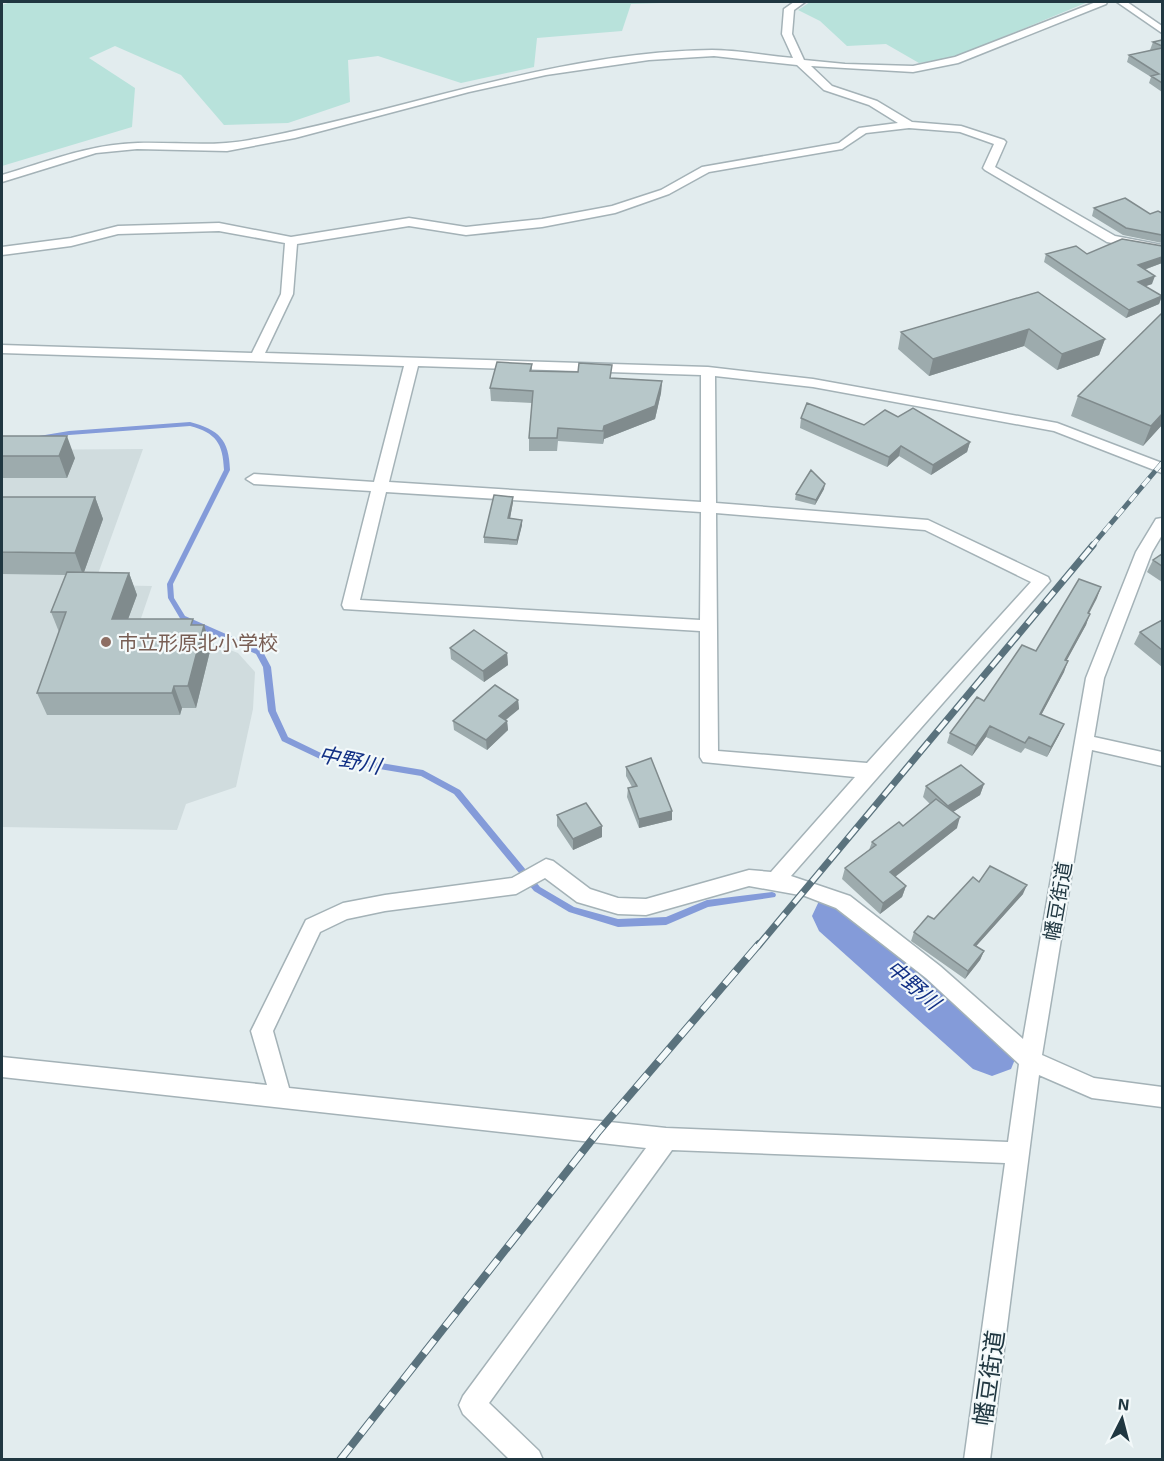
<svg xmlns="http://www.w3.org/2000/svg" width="1164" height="1461" font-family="'Exo 2','Noto Sans JP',sans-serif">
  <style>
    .built { fill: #d0dcde }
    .green { fill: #b8e2db }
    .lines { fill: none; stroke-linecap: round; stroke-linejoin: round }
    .stream { fill: #849bd9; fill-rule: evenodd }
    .river { fill: #849bd9; fill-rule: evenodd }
    .minor-casing { stroke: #a4b2b7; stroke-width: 3 }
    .minor { fill: #fff; fill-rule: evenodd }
    .rail-far2-casing { stroke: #5a727d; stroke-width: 5 }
    .rail-far1-casing { stroke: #5a727d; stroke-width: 7 }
    .rail-casing { stroke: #5a727d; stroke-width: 8 }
    .rail-far2 { stroke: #f3f9fa; stroke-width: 4; stroke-dasharray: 10; stroke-linecap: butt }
    .rail-far1 { stroke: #f3f9fa; stroke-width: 4.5; stroke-dasharray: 14; stroke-linecap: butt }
    .rail { stroke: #f3f9fa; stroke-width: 6; stroke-dasharray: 17; stroke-linecap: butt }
    .wall { fill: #9dabad }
    .shaded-wall { fill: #808b8d }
    .building { fill: #b7c7c9; stroke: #808b8d; stroke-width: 1.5 }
    .education-dot { fill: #8d6e63; stroke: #f3f9fa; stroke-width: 2 }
    .labels { text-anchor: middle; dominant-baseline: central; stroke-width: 4.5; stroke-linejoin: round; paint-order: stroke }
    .education-label { font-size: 20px; fill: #785e54; stroke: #f3f9fa; text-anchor: start }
    .street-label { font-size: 20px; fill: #203741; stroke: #f3f9fa }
    .water-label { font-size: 21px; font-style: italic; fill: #123085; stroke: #f3f9fa }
    .near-street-label { font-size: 24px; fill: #203741; stroke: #f3f9fa }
  </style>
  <rect width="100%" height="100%" fill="#e2ecee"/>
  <!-- built -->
  <path class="built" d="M143,449L94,585L152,586L137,630L183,632L238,653L255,672L253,709L236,787L186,804L177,830L2,827V450Z"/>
  <!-- green -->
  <path class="green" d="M11,2H689L631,4L622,31L537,38L534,67L461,83L378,56L348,60L350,102L288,123L224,125L181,75L115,46L89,58L135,88L132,127L2,166V5Z
    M810,2H1088L952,58L919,63L886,44L847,46L820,21L798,10Z"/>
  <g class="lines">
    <!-- stream -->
    <path class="stream" d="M190,422C219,430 229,439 230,470L173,584L174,598L185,616L262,650L271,667L276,711L288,737L321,753L423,770L460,790L540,887L574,907L618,919L666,917L707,900L772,892L775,893L776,895L775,897L708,907L666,925L618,927L569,912L534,891L454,794L421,776L320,759L282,741L268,711L263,667L256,654L181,620L168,598L167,584L224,470C223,443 216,433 190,426L69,435L39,440L36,438L39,436L69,431Z"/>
    <!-- river -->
    <path class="river" d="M836,895L853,901L1011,1035L1018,1052L1011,1069L992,1076L973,1069L819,931L812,916L819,901Z"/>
    <!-- minor casing -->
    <g class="minor-casing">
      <path id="minor" d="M794,2H805L794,10L792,34L804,60L845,64L913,66L955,57L1096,2H1107L1106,4L958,63L913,72L811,66L832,86L877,101L912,122L961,126L1004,140L1006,142L995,167L1115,236L1162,245V253L1107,242L985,170L983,168L994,144L960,132L909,128L866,133L842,149L709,172L669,194L615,213L542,227L466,235L409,226L297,244L293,294L265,353L708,367L813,379L1057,423L1162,463V473L1054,431L813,387L715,376L716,503L928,520L1048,577L1050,581L791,876L850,896L940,966L1023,1039L1086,678L1136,552L1156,519L1162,518V535L1152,552L1104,678L1094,737L1162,752V766L1092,750L1042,1055L1094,1078L1162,1087V1107L1092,1098L1039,1075L990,1460H964L1005,1163L672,1150L489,1403L539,1451L543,1460H510L463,1414L459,1405L463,1396L646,1148L2,1077V1057L267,1085L251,1031L306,920L343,903L385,895L512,878L546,859L553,861L590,889L618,898L646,899L749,870L771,872L855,777L703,762L700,757V631L344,609L342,605L371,491L254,484L246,479L254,474L374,482L404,366L2,353V345L252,353L281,294L285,243L219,231L118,234L71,246L2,255V247L71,238L118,226L219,223L291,237L409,218L466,227L542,219L612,206L661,190L702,167L839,143L859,128L898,123L869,105L824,90L797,65L714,56L649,60L546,75L469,92L295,138L227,151L137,149L96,153L2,182V175C46,162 90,144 138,143C176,142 213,147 250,140C405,111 553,52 712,50C739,50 767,56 793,58L782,34L784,9ZM418,366L701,375V502L389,482ZM386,492L701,512L700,620L360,600ZM716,513L925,530L1031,582L867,763L718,751ZM545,878L577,902L618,914L646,915L749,886L805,896L836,908L926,978L1019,1064L1008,1142L666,1128L289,1088L273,1031L320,932L347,919L385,911L516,894Z
        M1117,2H1127L1162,26V33Z"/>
    </g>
    <!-- minor -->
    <use href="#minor" class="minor"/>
    <!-- rail-far2 casing -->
    <g class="rail-far2-casing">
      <path id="rail-far2" d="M1091,547L1162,463"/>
    </g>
    <!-- rail-far1 casing -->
    <g class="rail-far1-casing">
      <path id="rail-far1" d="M758,946L1093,545"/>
    </g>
    <!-- rail casing -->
    <g class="rail-casing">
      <path id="rail" d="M340,1460L598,1132L759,944"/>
    </g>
    <!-- rail-far2 -->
    <use href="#rail-far2" class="rail-far2"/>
    <!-- rail-far1 -->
    <use href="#rail-far1" class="rail-far1"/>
    <!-- rail -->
    <use href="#rail" class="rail"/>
  </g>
  <!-- wall -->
  <path class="wall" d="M1162,40V92L1149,83L1151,77L1127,62L1129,55L1152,50H1150L1153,42Z
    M1094,208L1150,214L1162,213V244V243L1123,235L1092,216Z
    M1162,247V263L1144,270L1152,284L1145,286L1162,296L1159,304L1126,318L1044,262L1046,254H1087Z
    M1038,292L1105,339L1099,355L1057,370L1024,346L929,376L898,349L901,332Z
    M1162,313V425L1143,446L1071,416L1078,396Z
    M532,364V371L612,378L662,381L661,393L655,419L604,439L603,444L558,441L557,451H529V438L532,403L491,401L490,388Z
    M898,417L970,442L967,452L931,475L899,456L887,467L800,428L801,418L864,425Z
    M2,436L75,458L67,478H2Z
    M824,489L815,505L795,500L796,494Z
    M2,497H95L103,519L84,572L129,573L137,595L128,619L195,625L211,647L196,708H182L180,715H47L37,693L59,632L51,612L66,575L2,574Z
    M513,497V502L510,518L522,520V525L517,545L484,543V537Z
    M1162,554V582L1147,572L1153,560Z
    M1097,598L1089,614L1086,625L1066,661L1064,672L1041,715L1059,735L1047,757L1025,748L1021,753L986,737L972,756L947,743L950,733L1036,651Z
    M1162,620V667L1134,644L1140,632Z
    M450,648L507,653L508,665L484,682L451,659Z
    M518,700L519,709L506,720L507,721L508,730L487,750L454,730L453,721Z
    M626,767L672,811V820L639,828L627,797L628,788L632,787L626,776Z
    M984,784L980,795L953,812L957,828L895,877L906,886L902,897L880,914L842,879L845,868L869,850L872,842L903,826L930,804L923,797L926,786Z
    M557,815L602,826V837L573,850L557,826Z
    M979,882L1023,894L976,946L984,951L980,960L965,979L911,941L914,932L934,919Z"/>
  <!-- shaded-wall -->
  <path class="shaded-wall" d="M1162,257V263L1135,273L1138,265Z
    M1155,276L1152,284L1135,290L1138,282Z
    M1162,296L1159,304L1126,318L1129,310Z
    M1029,329L1024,346L929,376L933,359Z
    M1105,339L1099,355L1057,370L1062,354Z
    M662,381L661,393L655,419L604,439L603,444L604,426Z
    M1162,414V425L1143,446L1151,426Z
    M67,436L75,458L67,478L59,456Z
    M970,442L967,452L931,475L933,465Z
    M901,446L899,456L887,467L889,457Z
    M825,484L824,489L815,505L816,500Z
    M95,497L103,519L83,575L75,553Z
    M513,497V502L509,524L508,518Z
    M522,520V525L517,545V540Z
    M129,573L137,595L120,641L112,619Z
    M1101,587L1097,598L1083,624L1088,613Z
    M1090,614L1086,625L1061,671L1065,660Z
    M204,625L211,647L196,708L188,686Z
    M507,653L508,665L484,682L483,671Z
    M1068,661L1064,672L1036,725L1040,714Z
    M174,686L182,708L180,715L172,693Z
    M518,700L519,709L499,725V716Z
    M507,721L508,730L487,750L486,740Z
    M1064,724L1059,735L1047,757L1051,747Z
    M990,726L986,737L972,756L976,746Z
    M984,784L980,795L945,817L948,806Z
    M672,811V820L639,828V819Z
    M960,817L957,828L887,883L890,872Z
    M602,826V837L573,850V839Z
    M1027,885L1023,894L970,953L974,945Z
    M906,886L902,897L880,914L883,903Z
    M984,951L980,960L965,979L968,971Z"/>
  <!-- building -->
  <path class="building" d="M1162,40V46L1153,42Z
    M1162,48V83L1151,76L1159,74L1129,55Z
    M1125,198L1150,214L1158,211L1162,213V235L1126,228L1094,208Z
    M1122,239L1162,246V257L1138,265L1155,276L1138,282L1162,296L1129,310L1046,254L1076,246L1087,254Z
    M1038,292L1105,339L1062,354L1029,329L933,359L901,332Z
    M1162,313V414L1151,426L1078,396Z
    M497,362L532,364L530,371L578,372L579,363L612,365L610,378L662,381L655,406L604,426L603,431L558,428L557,438H529L533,391L490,388Z
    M807,403L864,425L885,410L898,417L913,408L970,442L933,465L901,446L889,457L801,418Z
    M2,436H67L59,456H2Z
    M811,470L825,484L816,500L796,494Z
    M494,495L513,497L508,518L522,520L517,540L484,537Z
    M2,497H95L75,553L2,552Z
    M1162,554V566L1153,560Z
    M67,572L129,573L112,619H193L191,625H204L188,686H174L172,693H37L66,612H51Z
    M1079,579L1101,587L1088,613L1090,614L1065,660L1068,661L1040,714L1064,724L1051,747L1029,737L1025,743L990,726L976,746L950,733L977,697L984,701L1022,645L1036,651Z
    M1162,620V650L1140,632Z
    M474,630L507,653L483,671L450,648Z
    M495,685L518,700L499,716L507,721L486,740L453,721Z
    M651,758L672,811L639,819L628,788L637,786L626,767Z
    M961,765L984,784L948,806L926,786Z
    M936,799L960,817L890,872L906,886L883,903L845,868L876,845L872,842L899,822L903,826Z
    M586,803L602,826L573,839L557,815Z
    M990,866L1027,885L974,945L984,951L968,971L914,932L928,916L934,919L973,877L979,882Z"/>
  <!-- markers -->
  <circle class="education-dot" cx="106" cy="642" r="6"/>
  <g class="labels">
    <!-- education labels -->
    <g class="education-label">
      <text x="118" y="642">市立形原北小学校</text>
    </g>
    <!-- street labels -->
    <g class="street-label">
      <text transform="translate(1057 901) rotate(-80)">幡豆街道</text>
    </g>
    <!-- water labels -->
    <g class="water-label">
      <text transform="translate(350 759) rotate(12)">中野川</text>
      <text transform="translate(914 984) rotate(41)">中野川</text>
    </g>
    <!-- near-street labels -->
    <g class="near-street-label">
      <text transform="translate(988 1378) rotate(-82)">幡豆街道</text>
    </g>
  </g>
  <!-- border -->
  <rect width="1164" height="1461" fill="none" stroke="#203741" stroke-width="6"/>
  <!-- north arrow -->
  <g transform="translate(1122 1419) rotate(6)" stroke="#f3f9fa" stroke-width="4.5" paint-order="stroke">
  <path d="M0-4.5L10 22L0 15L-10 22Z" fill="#203741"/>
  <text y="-9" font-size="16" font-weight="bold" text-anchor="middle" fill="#203741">N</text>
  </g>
</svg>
